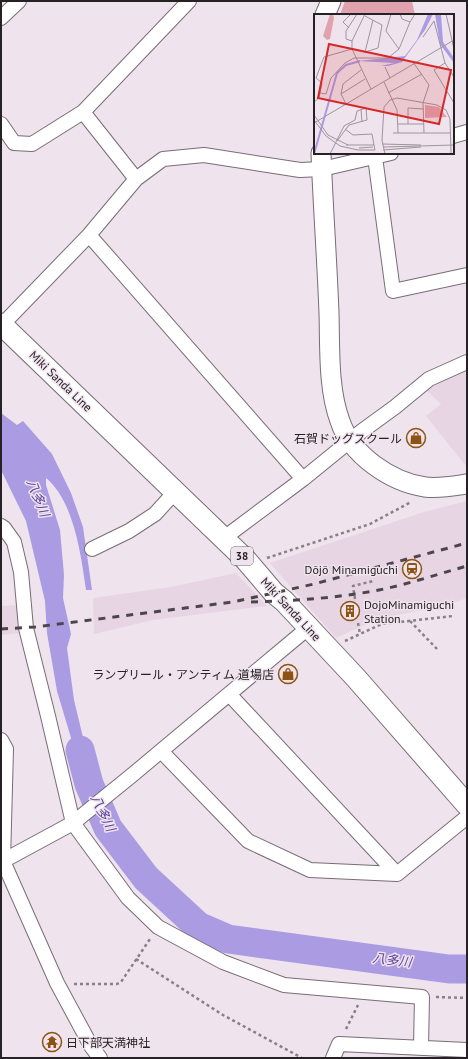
<svg xmlns="http://www.w3.org/2000/svg" width="468" height="1059" font-family="'PT Sans','Noto Sans JP',sans-serif">
  <style>
    .built { fill: #e7d5e4 }
    .green { fill: #e2a2ad }
    .water { fill: #ab9be3 }
    .lines { fill: none; stroke-linecap: round; stroke-linejoin: round }
    .river { stroke: #ab9be3; stroke-width: 29 }
    .street-casing { stroke: #776d76; stroke-width: 16 }
    .secondary-casing { stroke: #776d76; stroke-width: 21 }
    .primary-casing { stroke: #776d76; stroke-width: 23 }
    .path { stroke: #888086; stroke-width: 2.5; stroke-dasharray: 3 3; stroke-linecap: butt }
    .street { stroke: #fff; stroke-width: 14 }
    .secondary { stroke: #fff; stroke-width: 19 }
    .primary { stroke: #fff; stroke-width: 21 }
    .rail { stroke: #4c464b; stroke-width: 3; stroke-dasharray: 7 7; stroke-linecap: butt }
    .labels { text-anchor: middle; dominant-baseline: central; stroke-width: 3; stroke-linejoin: round; paint-order: stroke }
    .shield { fill: #efe3ed; stroke: #625b61; stroke-width: 1 }
    .shield-label { font-size: 11px; font-weight: bold; fill: #262125 }
    .street-label { font-size: 12px; fill: #262125; stroke: #efe3ed }
    .poi-label { font-size: 12px; fill: #262125; stroke: #efe3ed; text-anchor: end }
    .water-label { font-size: 13px; font-style: italic; fill: #5d449a; stroke: #efe3ed }
    .inset-river { fill: none; stroke: #ab9be3; stroke-width: 2 }
    .inset-road { fill: none; stroke: #9f959d; stroke-width: 1 }
    .view { fill: #d62828; fill-opacity: 0.15; stroke: #d62828; stroke-width: 2 }
    .inset-edge { fill: none; stroke: #262125; stroke-width: 2 }
  </style>
  <rect width="100%" height="100%" fill="#efe3ed"/>
  <!-- built -->
  <path class="built" d="M467,370V464L465,465L426,416L441,404L425,389L451,373Z
    M467,501V598L441,607L380,618L336,638L270,563L424,512Z
    M236,573L267,606L153,620L94,634L93,598L171,587Z
    M17,605L19,633L1,635V606Z"/>
  <!-- green -->
  <path class="green" d="M345,1H412L415,15H340Z"/>
  <!-- water -->
  <path class="water" d="M1,413L17,425L23,421L52,454L71,493L83,527L92,590H86C81,555 74,501 46,478V485L60,530L64,575L63,598L71,634L67,648L74,700L95,787L86,788L57,691L47,633L45,601L26,521L1,470Z"/>
  <g class="lines">
    <!-- river -->
    <path class="river" d="M80,750L89,784L108,828L146,878L198,926L228,939L449,969H467"/>
    <!-- street casing -->
    <g class="street-casing">
      <path id="street" d="M1,18L19,1
        M83,112L136,179
        M1,124L14,143L32,144L83,112L189,1
        M453,136L467,132
        M375,157L393,291L467,275
        M89,235L303,479
        M2,325L89,235L136,179L163,159L204,155L300,170L322,169L391,153
        M1,526L4,528L14,542L21,572L26,628L48,716L73,823L128,898L158,927L223,962L284,985L422,997L421,1047
        M224,538L303,479L362,431L395,407L429,379L467,362
        M92,549L129,531L155,514L176,491
        M229,694L397,874
        M1,740L6,749L3,861L57,983L91,1046L100,1058
        M161,751L248,841L310,870L397,874L467,817
        M1,862L73,823L131,776L308,628
        M333,1058L339,1044L467,1050"/>
    </g>
    <!-- secondary casing -->
    <g class="secondary-casing">
      <path id="secondary" d="M325,15L331,1
        M321,153C323,206 327,260 329,313C330,348 328,389 340,421C351,455 391,482 425,487C438,489 454,486 467,484"/>
    </g>
    <!-- primary casing -->
    <g class="primary-casing">
      <path id="primary" d="M1,324L245,559L274,593L284,601L356,678L467,805"/>
    </g>
    <!-- path -->
    <path class="path" d="M267,558L370,524L411,502
      M355,599L353,586L373,581
      M410,621L437,649
      M358,623L360,634
      M345,641L382,624L453,616
      M136,959L223,1015L302,1058
      M74,984H117L121,982L150,939
      M436,997L467,998
      M346,1029L358,1005"/>
    <!-- street -->
    <use href="#street" class="street"/>
    <!-- secondary -->
    <use href="#secondary" class="secondary"/>
    <!-- primary -->
    <use href="#primary" class="primary"/>
    <!-- rail -->
    <path class="rail" d="M251,602C294,601 337,598 379,590C409,584 438,574 467,566
      M1,629L35,627L233,602L314,584L467,543"/>
  </g>
  <!-- icons -->
  <defs>
    <g id="shop-ring" transform="scale(1)"><circle r="9.5" fill="#efe3ed" stroke="#8e5310" stroke-width="1.5"/><path d="M-5-2.5h2.3a2.7 3.5 0 0 1 5.4 0H5L5.5 6h-11ZM-1.5-2.5h3a1.5 2.3 0 0 0-3 0Z" fill="#8e5310"/></g>
    <g id="station-ring" transform="scale(1)"><circle r="9.5" fill="#efe3ed" stroke="#8e5310" stroke-width="1.5"/><path d="M-3-6H3Q5-6 5-4V2Q5 4 3 4L4.5 6H3L1.5 4h-3L-3 6H-4.5L-3 4Q-5 4-5 2V-4Q-5-6-3-6ZM-3.5-4v3h7v-3ZM-3.5 1v1.5H-2V1ZM2 1v1.5H3.5V1Z" fill="#8e5310"/></g>
    <g id="building-ring" transform="scale(1)"><circle r="9.5" fill="#efe3ed" stroke="#8e5310" stroke-width="1.5"/><path d="M-4-6H4V6H1V3H-1V6H-4ZM-2.5-4.3h1.7v1.8h-1.7ZM.8-4.3h1.7v1.8H.8ZM-2.5-1h1.7V.8h-1.7ZM.8-1h1.7V.8H.8Z" fill="#8e5310"/></g>
    <g id="temple-ring" transform="scale(1)"><circle r="9.5" fill="#efe3ed" stroke="#8e5310" stroke-width="1.5"/><path d="M0-6L5-2H3V0L6.5 2.5H4V6H1.5V3h-3V6H-4V2.5H-6.5L-3 0V-2H-5Z" fill="#8e5310"/></g>
  </defs>
  <g fill-rule="evenodd">
    <use href="#shop-ring" x="416" y="438"/>
    <use href="#station-ring" x="412" y="569"/>
    <use href="#building-ring" x="350" y="611"/>
    <use href="#shop-ring" x="288" y="674"/>
    <use href="#temple-ring" x="52" y="1042"/>
  </g>
  <g class="labels">
    <!-- shield labels -->
    <rect class="shield" x="231" y="547" width="22" height="18" rx="3"/>
    <g class="shield-label">
      <text x="242" y="556">38</text>
    </g>
    <!-- street labels -->
    <g class="street-label">
      <text transform="translate(61 381) rotate(44)">Miki Sanda Line</text>
      <text transform="translate(291 609) rotate(47)">Miki Sanda Line</text>
    </g>
    <!-- poi labels -->
    <g class="poi-label">
      <text x="402" y="438">石賀ドッグスクール</text>
      <text x="398" y="569">Dōjō Minamiguchi</text>
      <text x="364" y="604" text-anchor="start">DojoMinamiguchi<tspan x="364" dy="14">Station</tspan></text>
      <text x="274" y="674">ランプリール・アンティム 道場店</text>
      <text x="66" y="1042" text-anchor="start">日下部天満神社</text>
    </g>
    <!-- water labels -->
    <g class="water-label">
      <text transform="translate(38 498) rotate(68)">八多川</text>
      <text transform="translate(103 813) rotate(64)">八多川</text>
      <text transform="translate(392 960) rotate(7)">八多川</text>
    </g>
  </g>
  <!-- overview -->
  <g transform="translate(314 14)">
    <rect width="140" height="140" fill="#efe3ed"/>
    <path d="M16,0H19L20,4L16,25L13,26L9,22ZM111,91L125,93L133,103L111,104Z" fill="#e2a2ad"/>
    <path d="M114,0H119L111,16L88,48L74,52H67L80,49L44,47L91,42L103,26ZM121,0H127L129,28L140,44V49L126,30Z" fill="#ab9be3"/>
    <path class="inset-river" d="M0,140L23,59L32,51L46,47"/>
    <path class="inset-road" d="M51,0L38,27V35L57,75M86,0L88,5L96,8L101,0M132,0L140,35M35,14L29,8L37,0M109,23L120,7L131,49L140,63M38,27L32,25V17L43,0M85,35L96,8M51,38L59,6M99,48L115,71L109,89L110,119M131,49L120,56L140,89M71,53L76,64M70,68L83,96L84,119M6,79L12,80L17,64L31,49L40,44H74L85,35L72,17L77,0M74,79L108,60M27,80L51,65M0,88L5,84L8,69L2,64L10,43L38,35L51,38L64,34L68,11L51,2M32,90L27,80L29,70L47,56M47,95L48,108M0,101L14,121L34,131M0,106L12,122L26,132L44,136H61L60,131H32M0,109L140,26M84,110H110M94,110V94L110,95M31,115L39,121L58,120L60,131M79,119H136M68,130L107,131M70,133L140,131M45,134L59,133M69,136L107,133M16,140L30,112L41,106L43,97L52,94L53,106L35,111L23,127M71,140L68,126L70,93L76,86L83,84L123,91L132,96L136,105L137,139"/>
    <path class="view" d="M15,30L137,56L125,110L4,84Z"/>
    <rect width="140" height="140" class="inset-edge"/>
  </g>
  <!-- border -->
  <rect width="468" height="1059" fill="none" stroke="#262125" stroke-width="4"/>
</svg>
